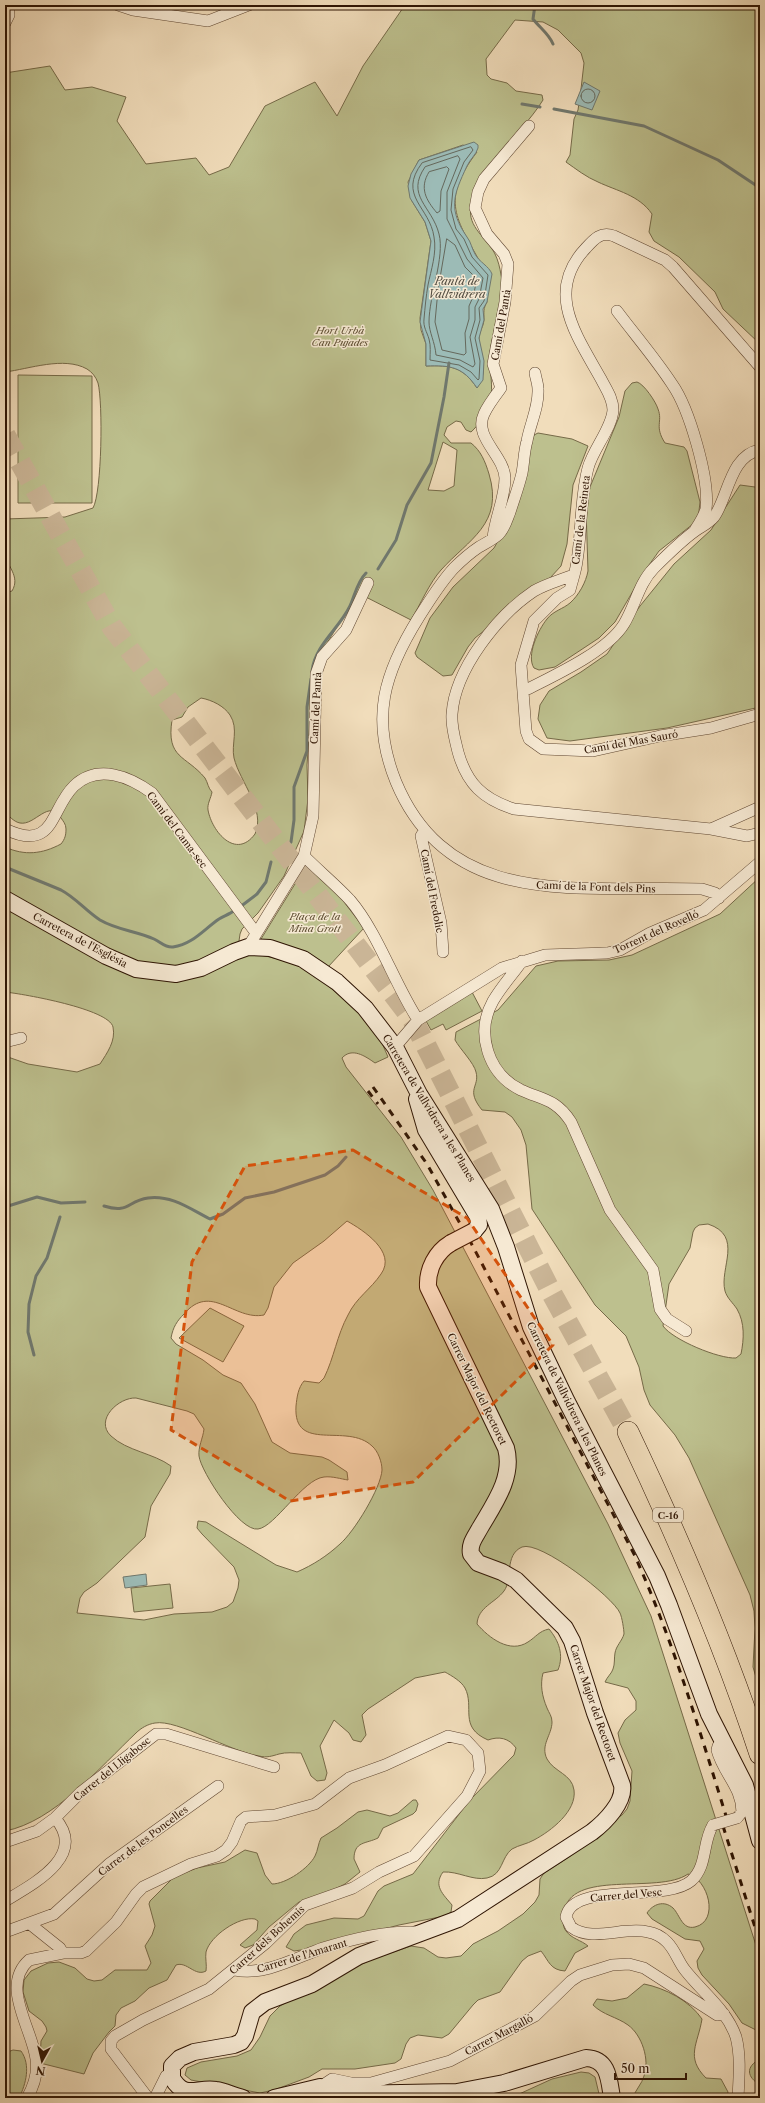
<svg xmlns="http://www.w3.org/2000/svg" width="765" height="2103" font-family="'Libre Caslon Text',serif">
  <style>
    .green { fill: #bdc08e; stroke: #766a48; fill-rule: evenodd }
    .water { fill: #9cbbb6; stroke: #70786e }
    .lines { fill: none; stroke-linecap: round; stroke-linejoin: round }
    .shore { stroke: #65685c; stroke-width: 1 }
    .stream { stroke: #70786e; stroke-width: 3 }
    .highway-tunnel { stroke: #cab596; stroke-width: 21; stroke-dasharray: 21 10; stroke-linecap: butt }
    .street-casing { stroke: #5f4631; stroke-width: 12 }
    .secondary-casing { stroke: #2e1403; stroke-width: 18 }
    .highway-casing { stroke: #2e1403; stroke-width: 22 }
    .street { stroke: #f6e9d3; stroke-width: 11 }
    .secondary { stroke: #f6e9d3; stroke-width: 16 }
    .highway { stroke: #f1ddbb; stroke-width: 21 }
    .rail { stroke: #2e1403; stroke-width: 3; stroke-dasharray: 7 7; stroke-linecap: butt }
    .street-bridge-casing { stroke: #5f4631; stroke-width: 12; stroke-linecap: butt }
    .secondary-bridge-casing { stroke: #2e1403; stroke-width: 18; stroke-linecap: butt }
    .street-bridge { stroke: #f6e9d3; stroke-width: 11 }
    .secondary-bridge { stroke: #f6e9d3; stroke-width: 16 }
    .marked { fill: #d5520b; fill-opacity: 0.2; stroke: #d5520b; stroke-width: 3; stroke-dasharray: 8 5; stroke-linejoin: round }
    .labels { text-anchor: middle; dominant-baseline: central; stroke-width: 3; stroke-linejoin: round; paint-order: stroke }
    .shield { fill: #f6e9d3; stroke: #6a5441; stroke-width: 1 }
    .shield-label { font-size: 9px; font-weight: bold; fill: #2e1403 }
    .street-label { font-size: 10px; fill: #2e1403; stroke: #f6e9d3 }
    .park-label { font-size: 10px; font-style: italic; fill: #605034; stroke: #f6e9d3 }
    .water-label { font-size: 11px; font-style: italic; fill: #544e42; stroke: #f6e9d3 }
  </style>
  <rect width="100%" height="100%" fill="#f1ddbb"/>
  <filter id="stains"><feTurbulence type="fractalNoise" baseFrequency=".005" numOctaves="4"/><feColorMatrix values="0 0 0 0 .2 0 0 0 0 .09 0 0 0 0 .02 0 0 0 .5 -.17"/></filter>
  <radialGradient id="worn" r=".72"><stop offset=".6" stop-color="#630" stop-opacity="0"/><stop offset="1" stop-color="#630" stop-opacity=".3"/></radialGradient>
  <!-- green -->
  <path class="green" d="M405,5H760V344L723,309L715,292L679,257L654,241L649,232L652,214C639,195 617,191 598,182C586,177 576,169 566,162L570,155L574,119L578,110L581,89L584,63L581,53L558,30L543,22L515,20L486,59L487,75L491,79L507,83L516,91L542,95L543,100C518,140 482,158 471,207C467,227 487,238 495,254C498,260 500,268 501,275C507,302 491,329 490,356C489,371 494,386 490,401C487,412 479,425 471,432L466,430L461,422L456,421L447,427L444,435L451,443H471C481,451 485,461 489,474C504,524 469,539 441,570C430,582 420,605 411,620L358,593L314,664L307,765L308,799L304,831L284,876L258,913L242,929L240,934L239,941L261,955L291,962L316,976L354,1007L379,1036L388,1057L375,1063C365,1056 352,1047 342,1058L346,1067L401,1137L433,1190L608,1524L651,1616L760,1958V2032L742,2023L729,2004L702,1975L698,1968L697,1961L704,1949L700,1941L685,1939L652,1919L647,1913C653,1904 664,1900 673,1908C680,1915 682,1930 695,1927C720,1921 708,1879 688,1874C658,1895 569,1868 564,1913C563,1919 562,1926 566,1931C572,1939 581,1940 588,1946L575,1953L565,1971C550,1970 549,1961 541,1951L528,1956L522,1961L500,1992L478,2000L473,2005L449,2034L442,2038L418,2035L410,2038L406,2044L401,2059L395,2063L355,2069H322L309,2077L274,2090L260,2093L191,2080L185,2075L187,2068L201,2062L237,2056L251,2050L260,2037L270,2016L280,2006L319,1984L373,1959L411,1946L424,1948L438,1957L446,1958L461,1956L473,1944L498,1931L523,1914L535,1902L539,1895L540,1879L544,1873L572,1855L602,1827L622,1815L627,1809L630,1801L632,1771L620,1743L618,1733L625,1720L636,1710V1701L628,1688L605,1682C607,1677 612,1673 613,1669C615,1664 614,1658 615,1653C616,1646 622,1641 624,1634C624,1630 622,1617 620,1613C613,1597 540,1540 522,1547C504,1555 513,1579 504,1591C495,1603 478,1607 477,1624C489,1638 510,1654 528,1642C536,1637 539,1631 549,1629C559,1641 564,1655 558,1670L543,1673C540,1685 542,1696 547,1708C549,1713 552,1716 552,1722C552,1735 540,1745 547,1759C554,1772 572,1774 574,1790C577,1811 551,1831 534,1840C527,1844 519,1845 512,1849C501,1857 503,1875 487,1878C473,1881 458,1871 443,1872C433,1886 443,1894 452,1905L451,1912L445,1916L399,1925L308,1949L294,1951L286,1947L294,1934L306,1925L334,1918L358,1919L364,1916L378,1891L384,1886L413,1874L470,1800L514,1755L516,1748C509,1738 499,1736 488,1740C458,1727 475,1707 465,1688C461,1681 452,1676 445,1672L415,1678L368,1709L362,1715L366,1735L361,1742L353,1740L349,1733L334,1720L320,1746L327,1773L325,1780L317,1781L311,1776L301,1753C294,1753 286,1752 279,1754C272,1756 267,1758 259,1756C231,1752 177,1719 155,1723C148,1724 141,1728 136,1733C101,1766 54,1822 5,1831V1056L28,1064L77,1072L100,1064C107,1053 116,1041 113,1027C109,1009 24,994 5,992V847C25,856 42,854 61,844C65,839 66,835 66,829C66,824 63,821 61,818C49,798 35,826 20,823C14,822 9,816 5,812V593L12,591C21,576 6,566 5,552C4,541 5,530 5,519L65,517L93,508C102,492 103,402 98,383C96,377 92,372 87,369C64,356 29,369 5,372V73L50,66L65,90L92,87L126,97L117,121L146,164L196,158L209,175L229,167L265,106L315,82L337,116L363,66ZM463,145L477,152C442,198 454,216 479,260C484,268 485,292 487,302C483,309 484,312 484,320C484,326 479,331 479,338C478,360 491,364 477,388C463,367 451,365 426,366V344L421,330L420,318L431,241L425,222L412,201L408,182L419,160ZM443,442L457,450L454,486L444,491L428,490ZM201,698C212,700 224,706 230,715C239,729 231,744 234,758C240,782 266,810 255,834C236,860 212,832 208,810C207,804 211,798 212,792C208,788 208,783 205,778C186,755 166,759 172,720L182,717L188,707ZM347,1221C363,1230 397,1252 381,1274C371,1289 356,1298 348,1315C337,1335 334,1358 324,1378L319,1383L304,1381C298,1388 297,1397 296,1406C293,1454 347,1422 372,1446C378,1451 382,1462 382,1470C381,1488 354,1532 340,1544C327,1556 313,1565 297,1572L276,1565L206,1522L198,1521L197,1528L202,1534L234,1567L239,1580L238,1588L233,1602L227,1607L212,1612L174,1614L144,1620L77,1613L80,1598L84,1592L97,1583L145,1537L151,1506L170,1474L171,1466C153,1453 127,1451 111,1436C94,1420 119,1397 136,1398L187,1411L194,1414L204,1429C203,1438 198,1447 199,1456C201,1472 240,1532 258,1529C275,1527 303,1479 324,1477C332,1476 341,1479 348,1480L347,1472L329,1460L322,1457L290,1453L272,1442L255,1404L241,1383L223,1375L203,1360L176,1344L171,1338C173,1327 177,1321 184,1314C211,1282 234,1321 264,1315L268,1308L274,1287L293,1263L324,1241Z
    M18,375L92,376V503H18Z
    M637,382C644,384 656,402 658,409C663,422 654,426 665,443L684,447L687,451L700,502L698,520L659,551L644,572L615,622L599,638L555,667L539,670L534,668C526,656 538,630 547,619C553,611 563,609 570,603C579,595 586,582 588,571L586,509L590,487L619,417L625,391L632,383Z
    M538,433L572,439L588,446L573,485L567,544L561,566L550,578L475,638L468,647L452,675L443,676L417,657L415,653L430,618L453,587L494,548L514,513L532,440L534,435Z
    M740,485L755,487L760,489V707L667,728L570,741L547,738L538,719L540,705L549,691L581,672L607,654L640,606L674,564L711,530Z
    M303,871L324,876L364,928L328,967L261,939Z
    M760,877V1691L753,1667L755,1628L754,1611L750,1595L689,1458L675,1435L650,1405L644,1390L639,1367L626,1336L595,1305L532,1209L526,1145L521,1130L512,1117L505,1112L482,1110C465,1089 480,1087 476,1072C474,1063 460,1049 455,1040L456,1032L498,1010L536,966L558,961L609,960L632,955L720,914ZM708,1224C744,1236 719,1268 725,1291C727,1298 733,1303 737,1309C745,1323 744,1339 741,1354L736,1358C719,1359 673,1340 663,1326L669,1284L690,1248L693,1232L695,1228L699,1225Z
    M472,992L482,1011L446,1030L443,1024L431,1030L426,1021Z
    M210,1308L244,1326L223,1362L179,1338Z
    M170,1584L173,1608L134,1612L131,1588Z
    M413,1800H416L418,1804L416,1811L413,1814L383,1828L378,1838C366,1844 354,1841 354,1859L360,1872L345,1884L327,1893L299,1902L269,1927L253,1945L245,1948L240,1945L257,1930L258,1921L255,1919C239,1916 210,1936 206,1952C205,1958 207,1965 206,1971C195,1977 187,1961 176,1965L167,1980L149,1988L135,2001L121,2008L116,2015L115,2026L109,2032L93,2053L84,2074L40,2063L41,2041L47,2031L46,2027L42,2021L29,2011L23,1992L24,1980L31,1971L48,1963L59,1962L75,1968L87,1979L94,1981L102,1980L115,1970H147L151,1963L145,1946L152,1935L155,1926L149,1904L150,1901L174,1877L197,1868L225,1862L245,1850L257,1853L265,1875L272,1884C286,1884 309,1868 315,1856C318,1850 318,1844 321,1838L337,1828L358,1812L367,1810L390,1816L398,1813Z
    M644,1984C665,1988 690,2001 702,2019C698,2044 685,2057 706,2078L721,2079L728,2092L727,2098H633C635,2090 642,2084 644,2076C650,2060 642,2035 628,2025C617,2017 603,2015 593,2005L597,1999L612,2001L627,1998Z
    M13,2050L21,2051C31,2065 26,2084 19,2098H5V2053Z
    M760,2059V2085C747,2077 745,2067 760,2059Z
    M581,2072L589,2073L595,2077L600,2098H515L517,2095L552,2079Z"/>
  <!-- water -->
  <path class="water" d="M584,82L600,91L592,110L575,104Z
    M474,142L478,145V148C476,155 470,159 467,166C453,196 448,209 467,237C471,242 472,249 475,254C479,262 489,266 492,274L487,302L483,309L484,320L479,338L484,361L483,380L477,388C463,367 451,365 426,366V344L420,322L431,241L425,222L410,198L408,186L411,174L419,160Z
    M146,1574L147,1585L125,1588L123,1577Z"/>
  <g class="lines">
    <!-- shore -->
    <path class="shore" d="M581 96a7 7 0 1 1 14 0a7 7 0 1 1-14 0Z
      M471,147L473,150L464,162L453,189L451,210L456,229L464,239L472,257L488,275L484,301L479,308L480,320L475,338L480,361L479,379L478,380L471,372L459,365L430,360C430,353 431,346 429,339C427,332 423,327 424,319C425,308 426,296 428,285C431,270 437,253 434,237C430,207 397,196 422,163Z
      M458,156L460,159L447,192V219L467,259L483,278L479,299L475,307V320L470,337L475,364L473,367L460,360L436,355C435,342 429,332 429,322C429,296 445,257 439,234C432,206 405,196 425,167Z
      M447,167L449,169L441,191L440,211L437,213C426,200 419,188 429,172Z
      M447,239L455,245L465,267L477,279L473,297L469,306V319L465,333L466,353L464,355L442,350L435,322L438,290Z"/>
    <!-- stream -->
    <path class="stream" d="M535,5L533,19C540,28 549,34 553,44
      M522,104L540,107
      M554,109L644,126L718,160L760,188
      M378,569L396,540L407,505L431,463L444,397L449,363
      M312,671C315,645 339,629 350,606C355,595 357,582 366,573
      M288,845L291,842L294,820V787L307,751V707L311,679
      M5,867C24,875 42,882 61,890C76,898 86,911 100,920C117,930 136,931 154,939C161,942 165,948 173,947C193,944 203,930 219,919C224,916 230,914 235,910
      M240,907L257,894L266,882L271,862
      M104,1206C129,1214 127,1201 148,1198C172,1195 190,1209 210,1219L223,1214L245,1198L274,1192L325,1175L338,1166L346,1157
      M5,1207L37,1197L61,1203L85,1202
      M34,1355L28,1332L29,1304L36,1276L47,1258L60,1217"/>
    <!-- highway-tunnel -->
    <path class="highway-tunnel" d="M5,435L112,627L413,1020L551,1292L628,1432"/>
    <!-- street casing -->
    <g class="street-casing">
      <path id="street" d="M118,5L133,10L208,21L249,5
        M5,23L9,15L8,5
        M617,311C635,335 655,358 672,384C689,408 710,479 706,509C704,516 699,524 695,530
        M760,367L673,267L665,260L614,236C601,231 594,239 586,248C544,292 577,336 601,379C606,389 613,398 613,410C612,428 593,449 588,468C580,498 582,530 577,561C576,571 572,581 570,590L557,598L534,621L521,665L526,731L529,739L543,749L593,751L660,736L711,728L760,714
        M535,373C536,379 538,384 538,389C539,407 530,424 527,441C524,451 524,462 522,473C519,486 514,499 510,512C507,519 505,528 499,534C494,539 486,543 479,547C470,553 462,560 454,568C440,583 430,600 419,617C384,673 370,718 396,782C451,914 587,884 702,889L715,893L719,898
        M493,538C495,518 505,498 505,478C504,455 473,437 484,414C488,405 495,396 501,388L493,364L505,302L508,264L504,254L487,234L475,208L478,192L484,179L529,126
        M573,575C561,580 546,584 534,591C498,615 455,669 452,714C451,727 455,739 458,752C467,784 483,799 514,809L711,829L747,836L760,833
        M524,691C553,676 607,652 624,624C635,606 639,583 654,568C666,556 681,541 695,531C702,526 708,524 714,517C728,498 730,455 760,450
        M5,829C55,853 50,809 74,786C98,763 130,777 152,793L256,933
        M711,829L760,807
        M424,831L421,836L441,923L443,952
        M304,856C319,871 336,885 350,900C378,933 394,983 418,1020
        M248,947L304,856L313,816L316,674L322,657L346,630L368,583
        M522,961C513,974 501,987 493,1001C475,1033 488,1074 521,1090C543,1100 556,1099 571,1122L610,1210L653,1270L660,1309L667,1319L686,1331
        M5,1042L21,1038
        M395,1047L418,1020L502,968L545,955L607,953L620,950L650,933L704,910L760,862
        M723,1743L718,1746L717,1750C723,1773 742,1787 742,1812L737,1818
        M713,1825C702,1842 708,1866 691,1881C665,1903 572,1881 566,1917L571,1927C592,1943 624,1926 648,1932C655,1933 662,1937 667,1942C675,1950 678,1961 685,1970C702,1992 727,2010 736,2037C741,2056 739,2078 738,2098
        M5,1842L37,1831L55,1818L81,1792L156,1734H166L274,1767
        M5,1901C33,1884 88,1856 55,1818
        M30,1924L60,1948L63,1953
        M5,1932L54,1914L109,1864L218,1786
        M235,1970C265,1976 295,1958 323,1948C352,1939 384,1931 414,1932
        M324,2087L326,2083L332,2079L351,2083H371L450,2061L535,2016L571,1981L580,1975L612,1965L629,1964L644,1968L717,2015L724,2014
        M27,2098C34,2086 38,2073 36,2059C32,2028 0,1986 29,1960L63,1953H81L86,1951L116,1922L136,1894L143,1887L191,1864L217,1856L226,1850L232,1842L241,1821L246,1817L275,1815L315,1804L349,1778L385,1765L448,1736L466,1740L478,1753L480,1771L467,1796L414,1856L379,1872L353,1888L305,1905L266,1943L209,1989L143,2020L115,2036L111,2041V2049L148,2098
        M155,2098L166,2076L171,2073"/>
    </g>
    <!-- secondary casing -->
    <g class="secondary-casing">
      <path id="secondary" d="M5,899L106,956L136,969L176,974L201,968L234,952L248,947L270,948L303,959L337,982L365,1008L395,1047L419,1094L491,1209L506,1247L531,1327L566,1400L657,1576L669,1605L709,1714L745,1785L760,1841
        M417,1099L426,1130L478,1217L479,1225L474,1231
        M243,2098C233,2096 225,2091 216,2090C196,2087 185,2100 172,2078V2066L180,2058L194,2052L234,2045L241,2042L245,2036L252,2012L265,2002L312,1984L359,1956L458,1919L592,1832C605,1822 625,1802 622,1785L595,1713L572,1641L565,1628L516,1580L502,1572L478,1563L471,1554C469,1544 475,1537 480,1528C494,1504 514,1477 506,1448L428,1287C427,1269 436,1252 451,1243
        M274,2098L320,2087C328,2087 335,2093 346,2094L457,2092L504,2083L586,2058C609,2059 609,2080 612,2098"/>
    </g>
    <!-- highway casing -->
    <g class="highway-casing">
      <path id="highway" d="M628,1432C678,1537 724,1644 760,1754"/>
    </g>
    <!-- street -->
    <use href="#street" class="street"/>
    <!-- secondary -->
    <use href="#secondary" class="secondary"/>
    <!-- highway -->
    <use href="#highway" class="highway"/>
    <!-- rail -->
    <path class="rail" d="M373,1087L427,1164L463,1229
      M368,1091L378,1104
      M469,1239L634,1554C673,1640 699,1729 727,1819
      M723,1826L760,1943"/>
    <!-- street-bridge casing -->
    <g class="street-bridge-casing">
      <path id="street-bridge" d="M713,1825L737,1818"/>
    </g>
    <!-- secondary-bridge casing -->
    <g class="secondary-bridge-casing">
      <path id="secondary-bridge" d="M451,1243L474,1231"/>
    </g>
    <!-- street-bridge -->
    <use href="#street-bridge" class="street-bridge"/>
    <!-- secondary-bridge -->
    <use href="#secondary-bridge" class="secondary-bridge"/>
  </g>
  <!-- marked area -->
  <path class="marked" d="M353,1150L467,1218L553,1345L413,1482L290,1501L171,1430L192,1262L245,1166Z"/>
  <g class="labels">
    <!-- shield labels -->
    <rect class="shield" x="653" y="1508" width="30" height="14" rx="3"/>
    <g class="shield-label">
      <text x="668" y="1515">C-16</text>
    </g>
    <!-- street labels -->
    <g class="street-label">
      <text transform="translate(501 325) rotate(-80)">Camí del Pantà</text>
      <text transform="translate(581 520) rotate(-83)">Camí de la Reineta</text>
      <text transform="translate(316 708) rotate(-87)">Camí del Pantà</text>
      <text transform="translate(631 742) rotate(-10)">Camí del Mas Sauró</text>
      <text transform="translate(177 830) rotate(53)">Camí del Cama-sec</text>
      <text transform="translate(596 887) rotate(2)">Camí de la Font dels Pins</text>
      <text transform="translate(432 891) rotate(79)">Camí del Fredolic</text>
      <text transform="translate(656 932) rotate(-24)">Torrent del Rovelló</text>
      <text transform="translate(80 940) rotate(28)">Carretera de l'Església</text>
      <text transform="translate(429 1108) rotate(59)">Carretera de Vallvidrera a les Planes</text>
      <text transform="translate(477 1389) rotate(64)">Carrer Major del Rectoret</text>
      <text transform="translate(567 1399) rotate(64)">Carretera de Vallvidrera a les Planes</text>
      <text transform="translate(593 1703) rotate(71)">Carrer Major del Rectoret</text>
      <text transform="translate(112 1769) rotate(-39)">Carrer del Lligabosc</text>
      <text transform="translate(143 1841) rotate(-37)">Carrer de les Poncelles</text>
      <text transform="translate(626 1895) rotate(-5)">Carrer del Vesc</text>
      <text transform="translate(267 1940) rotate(-42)">Carrer dels Bohemis</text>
      <text transform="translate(302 1956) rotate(-17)">Carrer de l'Amarant</text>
      <text transform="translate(499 2035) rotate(-28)">Carrer Margalló</text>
    </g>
    <!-- park labels -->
    <g class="park-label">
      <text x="340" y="330">Hort Urbà<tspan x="340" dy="12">Can Pujades</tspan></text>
      <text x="315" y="916">Plaça de la<tspan x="315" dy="12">Mina Grott</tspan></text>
    </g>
    <!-- water labels -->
    <g class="water-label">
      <text x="457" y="281">Pantà de<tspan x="457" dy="13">Vallvidrera</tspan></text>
    </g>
  </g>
  <!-- margin -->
  <rect width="765" height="2103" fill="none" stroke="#f1ddbb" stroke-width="20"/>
  <rect x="6" y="6" width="753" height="2091" fill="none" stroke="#2e1403" stroke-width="2"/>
  <rect x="10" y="10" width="745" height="2083" fill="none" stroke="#2e1403"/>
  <!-- north arrow -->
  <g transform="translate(42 2061) rotate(188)" stroke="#f6e9d3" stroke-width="3" paint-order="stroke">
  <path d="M0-3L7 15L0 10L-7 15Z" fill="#2e1403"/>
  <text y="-6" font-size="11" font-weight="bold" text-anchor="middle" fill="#2e1403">N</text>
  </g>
  <!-- scale -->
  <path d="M615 2073v6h71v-6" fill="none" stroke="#2e1403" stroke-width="2"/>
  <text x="621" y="2073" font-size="12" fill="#2e1403" stroke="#f6e9d3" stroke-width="3" paint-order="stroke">50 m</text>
  <rect width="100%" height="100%" filter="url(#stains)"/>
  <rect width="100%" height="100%" fill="url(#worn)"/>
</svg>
